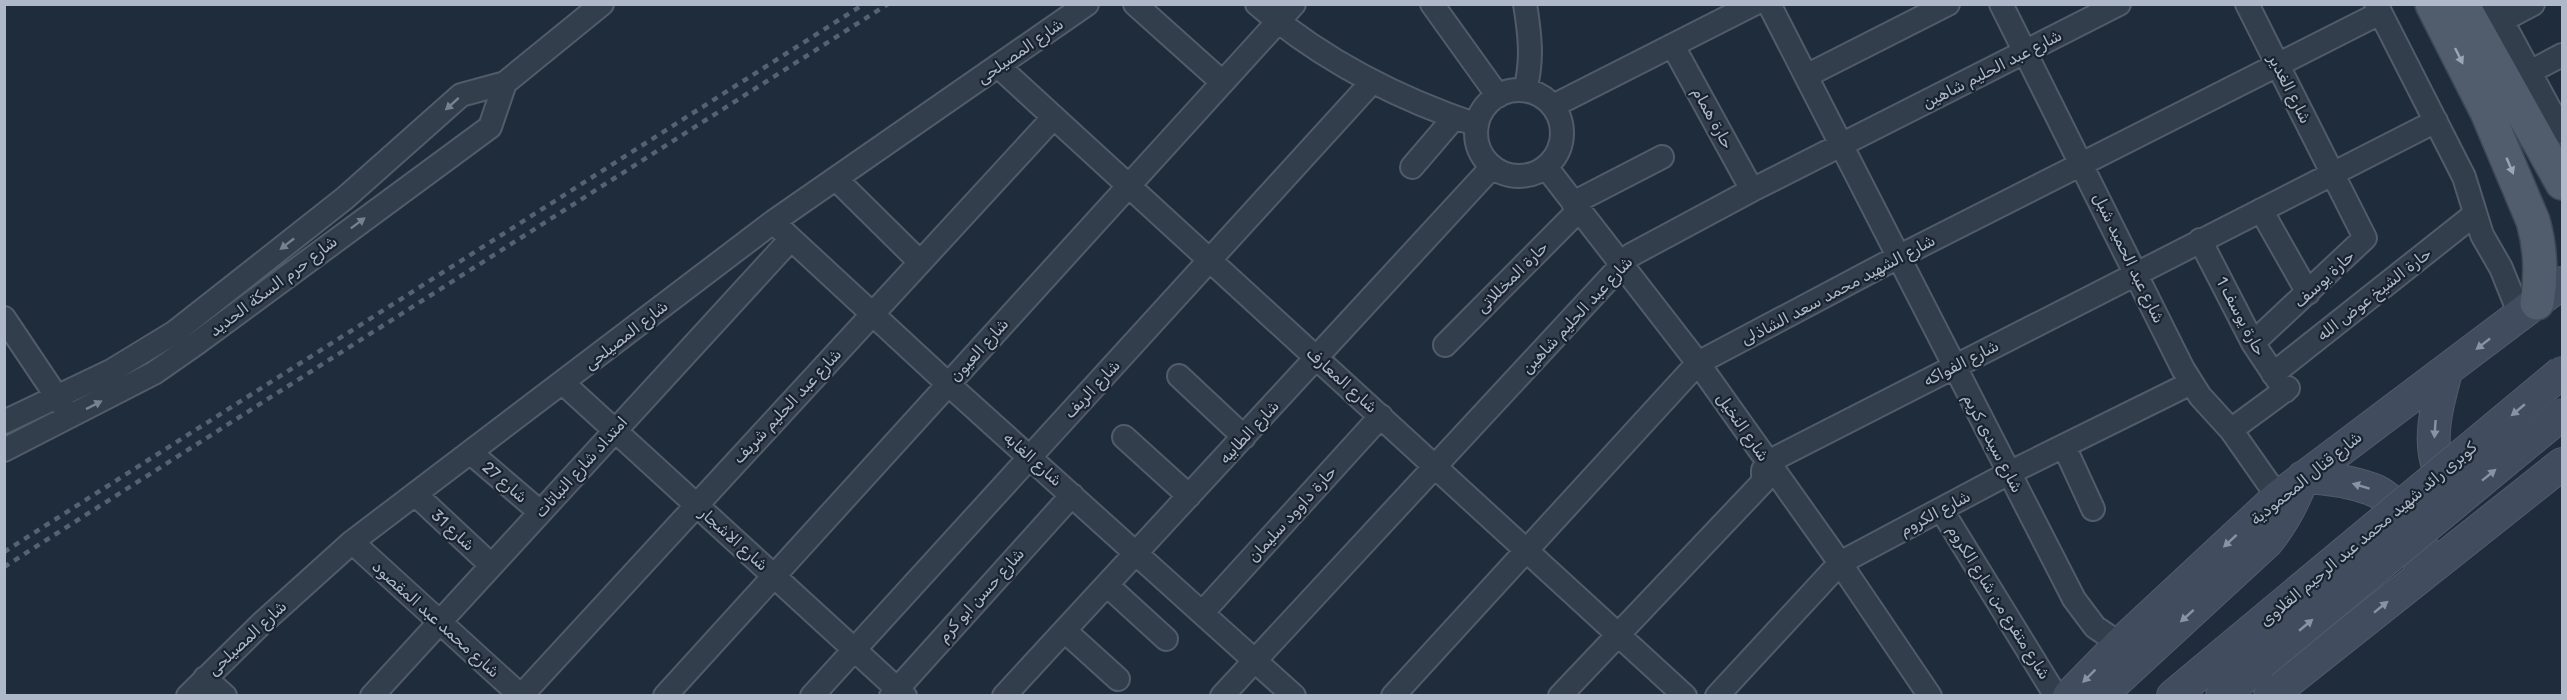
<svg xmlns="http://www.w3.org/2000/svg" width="2567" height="700" font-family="Rubik,Cairo,sans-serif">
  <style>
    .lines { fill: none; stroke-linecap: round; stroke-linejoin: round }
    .street-casing { stroke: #515b69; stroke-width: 26 }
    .secondary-casing { stroke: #515b69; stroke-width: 34 }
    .primary-casing { stroke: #3d4755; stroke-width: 36 }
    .street { stroke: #333e4c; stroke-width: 22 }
    .secondary { stroke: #414d5f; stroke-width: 32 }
    .primary { stroke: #515d6c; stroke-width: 33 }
    .rail { stroke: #556273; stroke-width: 4.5; stroke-dasharray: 6 6; stroke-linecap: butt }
    .secondary-bridge-casing { stroke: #515b69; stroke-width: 34; stroke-linecap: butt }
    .secondary-bridge { stroke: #414d5f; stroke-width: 32 }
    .oneway { fill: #9ba6b6 }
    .oneway2 { fill: #778190 }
    .oneway3 { fill: #8893a3 }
    .labels { text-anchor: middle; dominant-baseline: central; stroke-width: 4.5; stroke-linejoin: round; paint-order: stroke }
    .street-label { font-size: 16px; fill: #aeb8c8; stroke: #192330 }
  </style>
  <rect width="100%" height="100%" fill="#1f2c3b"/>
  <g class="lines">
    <!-- street casing -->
    <g class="street-casing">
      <path id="street" d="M1135,4L1222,82
        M1257,4C1322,60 1396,98 1477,125
        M1432,4L1498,96
        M1525,4C1530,35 1533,60 1525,90
        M1769,4L2074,599L2095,627L2120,644
        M2001,4L2183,369L2200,396L2231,430L2278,497
        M2247,4L2365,238L2253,343
        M2376,4L2464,177L2482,235L2501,268L2520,315
        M2493,4L2562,132
        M2501,21L2533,4
        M1673,46L1752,190
        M998,66L1685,696
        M2528,73L2562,55
        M1806,76L1948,4
        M1476 133a43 43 0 1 1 86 0a43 43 0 1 1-86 0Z
        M1553,106L1754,4
        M1412,167L1454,118
        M1546,167L1698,363L1840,563L1930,696
        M836,179L920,262
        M1573,203L1662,157
        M2261,210L2308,293
        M773,222L948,384L1294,696
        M2200,240L2253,343L2285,391
        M4,318L65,409
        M1445,345L1579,210
        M2273,374L2475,214
        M1179,376L1244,437
        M563,383L905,696
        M4,422L111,371L175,332L345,198L461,95L505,83L602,4
        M2231,430L2288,388
        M1124,437L1189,496
        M2064,446L2093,509
        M4,450L154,373L197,343L490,127L505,83
        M471,453L540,512
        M415,494L491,565
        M1941,509L2056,696
        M352,542L521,696
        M1107,585L1166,639
        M1202,613L1381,416
        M1065,631L1118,679
        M205,678L225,696
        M188,696L261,624L352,542L773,222L1087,4
        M372,696L791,239
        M521,696L1054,117
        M665,696L1294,4
        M812,696L1372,82
        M891,696L1072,495
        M1004,696L1492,167
        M1222,696L1631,255L1752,190L2119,4
        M1393,696L1698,363L1898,257L2380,13
        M1560,696L1763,482V470L1768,462L2436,121
        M1717,696L1840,563L2009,473L2191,383"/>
    </g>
    <!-- secondary casing -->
    <g class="secondary-casing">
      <path id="secondary" d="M2446,372C2435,414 2422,456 2453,493
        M2069,696L2120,644L2278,497L2562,283
        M2100,696L2267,542C2283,522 2294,502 2303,477C2326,478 2349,481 2371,489C2383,493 2392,502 2401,511C2420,530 2429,550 2418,577
        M2173,696L2240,640
        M2222,696L2261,663
        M2270,696L2562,464"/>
    </g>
    <!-- primary casing -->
    <g class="primary-casing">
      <path id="primary" d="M2432,4L2487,112L2533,221C2541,249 2542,274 2537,303
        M2462,4L2562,183"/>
    </g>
    <!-- street -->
    <use href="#street" class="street"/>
    <!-- secondary -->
    <use href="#secondary" class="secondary"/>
    <!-- primary -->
    <use href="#primary" class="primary"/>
    <!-- rail -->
    <path class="rail" d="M4,552L864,4
      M4,567L888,4"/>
    <!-- secondary-bridge casing -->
    <g class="secondary-bridge-casing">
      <path id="secondary-bridge" d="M2240,640L2562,372
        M2261,663L2562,414"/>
    </g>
    <!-- secondary-bridge -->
    <use href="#secondary-bridge" class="secondary-bridge"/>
  </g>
  <!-- one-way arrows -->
  <defs><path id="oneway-solid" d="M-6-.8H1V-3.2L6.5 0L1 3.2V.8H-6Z" transform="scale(1.5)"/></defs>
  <g class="oneway">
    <use href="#oneway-solid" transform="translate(2459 56) rotate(64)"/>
    <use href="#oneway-solid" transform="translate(2510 166) rotate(67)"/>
  </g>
  <g class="oneway2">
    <use href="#oneway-solid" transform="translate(452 104) rotate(138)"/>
    <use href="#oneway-solid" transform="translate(358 223) rotate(-37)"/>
    <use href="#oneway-solid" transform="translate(287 244) rotate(142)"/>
    <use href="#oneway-solid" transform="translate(94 405) rotate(-27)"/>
  </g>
  <g class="oneway3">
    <use href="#oneway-solid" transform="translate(2483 344) rotate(142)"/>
    <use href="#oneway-solid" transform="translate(2518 410) rotate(140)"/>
    <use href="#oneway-solid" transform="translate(2435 429) rotate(94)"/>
    <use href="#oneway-solid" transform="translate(2489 475) rotate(-39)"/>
    <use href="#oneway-solid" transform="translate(2361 486) rotate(-163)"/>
    <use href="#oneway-solid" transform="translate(2230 541) rotate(137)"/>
    <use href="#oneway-solid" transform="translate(2381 607) rotate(-39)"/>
    <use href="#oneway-solid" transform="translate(2187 616) rotate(138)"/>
    <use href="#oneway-solid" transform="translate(2306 625) rotate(-40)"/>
    <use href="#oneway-solid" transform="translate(2089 676) rotate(135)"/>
  </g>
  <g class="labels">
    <!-- street labels -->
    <g class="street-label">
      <text transform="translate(1020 51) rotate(-35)">شارع المصيلحى</text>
      <text transform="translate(1992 69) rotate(-27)">شارع عبد الحليم شاهين</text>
      <text transform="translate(2290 89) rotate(63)">شارع الغدير</text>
      <text transform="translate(1713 118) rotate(61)">حارة همام</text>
      <text transform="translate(2129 258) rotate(64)">شارع عبد الحميد شبل</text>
      <text transform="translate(1512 277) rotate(-45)">حارة المخللاتى</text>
      <text transform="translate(2324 279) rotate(-43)">حارة يوسف</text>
      <text transform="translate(273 286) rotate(-37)">شارع حرم السكة الحديد</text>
      <text transform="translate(1838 290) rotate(-28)">شارع الشهيد محمد سعد الشاذلى</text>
      <text transform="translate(2374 294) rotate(-38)">حارة الشيخ عوض الله</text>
      <text transform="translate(1577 315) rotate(-47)">شارع عبد الحليم شاهين</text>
      <text transform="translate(2241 316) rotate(62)">حارة يوسف 1</text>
      <text transform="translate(626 335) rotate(-38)">شارع المصيلحى</text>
      <text transform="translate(979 350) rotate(-48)">شارع العيون</text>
      <text transform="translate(1961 363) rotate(-27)">شارع الفواكه</text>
      <text transform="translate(1342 380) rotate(42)">شارع المعارف</text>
      <text transform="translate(1092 389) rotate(-47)">شارع الريف</text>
      <text transform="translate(787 406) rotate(-47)">شارع عبد الحليم شريف</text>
      <text transform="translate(1743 427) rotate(55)">شارع النخيل</text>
      <text transform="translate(1249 432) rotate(-47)">شارع الطابيه</text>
      <text transform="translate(1993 443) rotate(62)">شارع سيدى كريم</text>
      <text transform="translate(1033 459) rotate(42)">شارع الغابه</text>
      <text transform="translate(581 467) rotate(-48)">امتداد شارع النباتات</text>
      <text transform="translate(2306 478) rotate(-39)">شارع قنال المحمودية</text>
      <text transform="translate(505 482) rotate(41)">شارع 27</text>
      <text transform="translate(1935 513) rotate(-28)">شارع الكروم</text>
      <text transform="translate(1292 514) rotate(-48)">حارة داوود سليمان</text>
      <text transform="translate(453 530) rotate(43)">شارع 31</text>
      <text transform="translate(2368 534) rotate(-40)">كوبرى رائد شهيد محمد عبد الرحيم القلاوى</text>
      <text transform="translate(734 539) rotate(42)">شارع الاشجار</text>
      <text transform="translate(981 595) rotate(-48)">شارع حسن ابو كرم</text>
      <text transform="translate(1999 602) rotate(58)">شارع متفرع من شارع الكروم</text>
      <text transform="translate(436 619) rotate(42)">شارع محمد عبد المقصود</text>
      <text transform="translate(247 638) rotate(-43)">شارع المصيلحى</text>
    </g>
  </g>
  <!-- border -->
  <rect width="2567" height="700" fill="none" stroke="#aeb8c8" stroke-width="12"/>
</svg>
